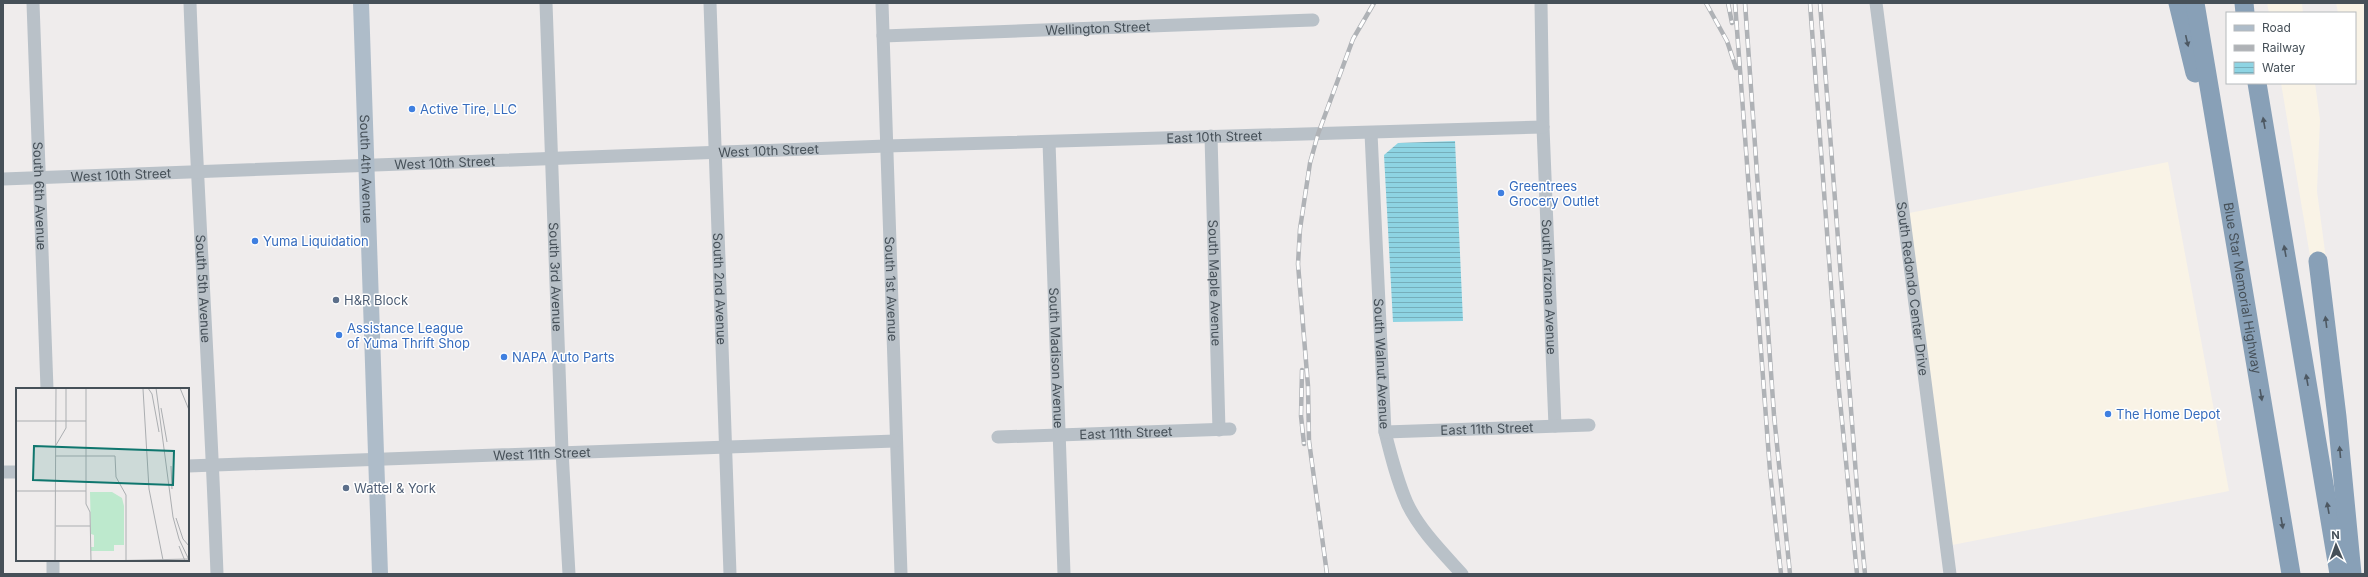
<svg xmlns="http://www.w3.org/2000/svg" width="2368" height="577" font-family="Inter,sans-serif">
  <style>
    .commercial { fill: #f9f3e6 }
    .water { fill: url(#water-rules) }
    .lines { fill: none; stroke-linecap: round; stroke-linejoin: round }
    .minor { stroke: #b9c1c8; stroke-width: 13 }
    .major { stroke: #aebcc9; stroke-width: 16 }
    .highway { stroke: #88a0b7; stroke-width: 19 }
    .rail-casing { stroke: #afb2b6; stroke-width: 4.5 }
    .rail { stroke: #fff; stroke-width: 3; stroke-dasharray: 9; stroke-linecap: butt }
    .oneway { fill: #4d5862 }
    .shop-dot { fill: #3f7fe0; stroke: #fff; stroke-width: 1.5 }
    .service-dot { fill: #5c6f8a; stroke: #fff; stroke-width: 1.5 }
    .labels { text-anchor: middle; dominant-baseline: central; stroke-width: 3; stroke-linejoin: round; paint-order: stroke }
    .street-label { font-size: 13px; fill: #465058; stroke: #fff }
    .shop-label { font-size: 13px; fill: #366cbe; stroke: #fff; text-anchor: start }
    .service-label { font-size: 13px; fill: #4e5e75; stroke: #fff; text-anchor: start }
    .inset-road { fill: none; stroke: #abaeb1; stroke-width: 1 }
    .view { fill: #0f766e; fill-opacity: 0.15; stroke: #0f766e; stroke-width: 2 }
    .inset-edge { fill: none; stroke: #465058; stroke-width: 2 }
  </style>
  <defs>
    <pattern id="water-rules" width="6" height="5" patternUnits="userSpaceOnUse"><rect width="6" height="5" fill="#8ed4e3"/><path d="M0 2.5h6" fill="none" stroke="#76aebb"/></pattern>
  </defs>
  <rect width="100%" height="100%" fill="#efecec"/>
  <!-- commercial -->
  <path class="commercial" d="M2267,3H2302L2303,13H2269Z
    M2336,3H2365V80H2355V13H2338Z
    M2281,83H2315L2320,120L2317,191L2326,259L2311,262Z
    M2168,162L2229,491L1947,546L1904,214Z"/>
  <!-- water -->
  <path class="water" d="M1455,141L1463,321L1393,322L1384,155L1398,143Z"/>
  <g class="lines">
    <!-- minor -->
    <g class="minor">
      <path id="s1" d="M33,3L47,389"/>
      <path id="s2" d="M190,3C197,193 210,384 217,574"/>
      <path id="s3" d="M546,3L562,451L569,574"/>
      <path id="s4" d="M710,3L730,574"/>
      <path id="s5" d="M882,3L901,574"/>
      <path id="s6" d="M1541,3L1543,127L1555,426"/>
      <path id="s7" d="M1876,3L1950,574"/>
      <path id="s8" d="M883,36L1313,20"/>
      <path id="s9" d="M1371,133L1385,432C1391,456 1397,480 1407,503C1419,529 1443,553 1462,574"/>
      <path id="s10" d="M1211,136L1219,430"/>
      <path id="s11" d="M1049,142L1064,574"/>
      <path id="s12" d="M3,179L886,146L1543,127"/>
      <path id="s13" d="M1385,432L1589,425"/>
      <path id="s14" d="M998,437L1230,429"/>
      <path id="s15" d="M188,466L895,441"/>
      <path d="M3,472H17"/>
      <path d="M53,560V574"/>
    </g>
    <!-- major -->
    <path class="major" id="s16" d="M361,3L380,574"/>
    <!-- highway -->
    <g class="highway">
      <path d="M2178,3L2195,73"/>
      <path id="s17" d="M2195,3L2291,574"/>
      <path d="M2244,3L2245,13"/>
      <path d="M2257,83L2339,574"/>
      <path d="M2318,261L2337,417L2352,574"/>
    </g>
    <!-- rail casing -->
    <g class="rail-casing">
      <path id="rail" d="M1706,3L1727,41L1736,68
        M1728,3L1732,23
        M1735,3L1770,471L1781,574
        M1745,3L1774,415L1790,574
        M1810,3L1838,380L1857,574
        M1820,3L1857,488L1865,574
        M1302,370L1301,416L1304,444
        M1327,574L1309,441L1308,386L1298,264L1300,229L1310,163L1318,134L1353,39L1374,3"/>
    </g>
    <!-- rail -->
    <use href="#rail" class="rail"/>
  </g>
  <!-- one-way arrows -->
  <defs><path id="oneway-solid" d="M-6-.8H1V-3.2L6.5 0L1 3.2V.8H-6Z"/></defs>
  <g class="oneway">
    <use href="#oneway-solid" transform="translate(2187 41) rotate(77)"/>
    <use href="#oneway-solid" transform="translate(2264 123) rotate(-100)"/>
    <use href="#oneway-solid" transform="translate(2285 251) rotate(-100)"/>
    <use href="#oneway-solid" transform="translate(2326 322) rotate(-97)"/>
    <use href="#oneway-solid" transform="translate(2307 380) rotate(-100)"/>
    <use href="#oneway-solid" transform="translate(2261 395) rotate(80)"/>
    <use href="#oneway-solid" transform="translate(2340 452) rotate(-95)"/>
    <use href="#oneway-solid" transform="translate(2328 508) rotate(-100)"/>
    <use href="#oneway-solid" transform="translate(2282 523) rotate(80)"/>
  </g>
  <!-- markers -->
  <g class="shop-dot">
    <circle cx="412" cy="109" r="4"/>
    <circle cx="1501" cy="193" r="4"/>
    <circle cx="255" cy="241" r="4"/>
    <circle cx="339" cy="335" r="4"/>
    <circle cx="504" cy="357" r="4"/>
    <circle cx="2108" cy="414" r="4"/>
  </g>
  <g class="service-dot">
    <circle cx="336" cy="300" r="4"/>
    <circle cx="346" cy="488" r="4"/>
  </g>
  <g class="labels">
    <!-- street labels -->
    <g class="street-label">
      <text stroke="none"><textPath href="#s8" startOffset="215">Wellington Street</textPath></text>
      <text stroke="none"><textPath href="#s12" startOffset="1212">East 10th Street</textPath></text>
      <text stroke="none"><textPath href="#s12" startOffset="766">West 10th Street</textPath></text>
      <text stroke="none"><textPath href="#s12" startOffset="442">West 10th Street</textPath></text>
      <text stroke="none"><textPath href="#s16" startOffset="166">South 4th Avenue</textPath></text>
      <text stroke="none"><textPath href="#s12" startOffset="118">West 10th Street</textPath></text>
      <text stroke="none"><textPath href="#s1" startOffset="193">South 6th Avenue</textPath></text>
      <text stroke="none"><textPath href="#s3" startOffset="274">South 3rd Avenue</textPath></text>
      <text stroke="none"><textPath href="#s10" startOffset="147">South Maple Avenue</textPath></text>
      <text stroke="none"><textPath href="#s6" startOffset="284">South Arizona Avenue</textPath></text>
      <text stroke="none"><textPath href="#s2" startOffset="286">South 5th Avenue</textPath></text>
      <text stroke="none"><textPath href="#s4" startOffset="286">South 2nd Avenue</textPath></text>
      <text stroke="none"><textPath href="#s5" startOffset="286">South 1st Avenue</textPath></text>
      <text stroke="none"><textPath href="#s7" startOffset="288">South Redondo Center Drive</textPath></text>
      <text stroke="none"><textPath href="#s17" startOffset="289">Blue Star Memorial Highway</textPath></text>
      <text stroke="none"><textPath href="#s11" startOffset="216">South Madison Avenue</textPath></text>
      <text stroke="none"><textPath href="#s9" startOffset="231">South Walnut Avenue</textPath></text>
      <text stroke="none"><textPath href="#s13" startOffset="102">East 11th Street</textPath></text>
      <text stroke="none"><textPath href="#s14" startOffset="128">East 11th Street</textPath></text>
      <text stroke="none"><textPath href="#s15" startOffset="354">West 11th Street</textPath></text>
    </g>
    <!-- shop labels -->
    <g class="shop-label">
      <text x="420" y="109">Active Tire, LLC</text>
      <text x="1509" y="186">Greentrees<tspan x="1509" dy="15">Grocery Outlet</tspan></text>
      <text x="263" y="241">Yuma Liquidation</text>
      <text x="347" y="328">Assistance League<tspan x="347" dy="15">of Yuma Thrift Shop</tspan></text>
      <text x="512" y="357">NAPA Auto Parts</text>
      <text x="2116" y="414">The Home Depot</text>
    </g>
    <!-- service labels -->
    <g class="service-label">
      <text x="344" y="300">H&amp;R Block</text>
      <text x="354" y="488">Wattel &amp; York</text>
    </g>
  </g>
  <!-- overview -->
  <g transform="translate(16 388)">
    <rect width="173" height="173" fill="#efecec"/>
    <path d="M74,104H96L106,110L108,118V157H98V163H75V159H78V147L75,146Z" fill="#bde9cd"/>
    <path class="inset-road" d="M70,0V116L74,124L75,173M132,0L136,6L143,44M140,0L157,129L163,151L173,172M164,0L173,22M127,1L133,101L147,172M145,20L151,54M0,33H40M40,33H70M40,57L50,40V0M40,68H99L100,89L110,107V173M155,78L156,101M0,103H70M160,130L167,151L173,158M40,138H74M163,158L169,173M22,173H81M39,173L40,0M85,173L173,171"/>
    <path class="view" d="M18,58L158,63L157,97L17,92Z"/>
    <rect width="173" height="173" class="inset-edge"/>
  </g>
  <!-- border -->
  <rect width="2368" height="577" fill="none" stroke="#465058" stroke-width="8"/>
  <!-- legend -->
  <rect x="2226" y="12" width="130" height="72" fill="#ffffff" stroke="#b5b9bc"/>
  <rect x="2234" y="25" width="20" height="6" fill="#aebcc9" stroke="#b5b9bc"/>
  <text x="2262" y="32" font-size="12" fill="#465058">Road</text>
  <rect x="2234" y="45" width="20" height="6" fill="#afb2b6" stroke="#b5b9bc"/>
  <text x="2262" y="52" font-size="12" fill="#465058">Railway</text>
  <rect x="2234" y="62" width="20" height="12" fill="url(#water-rules)" stroke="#b5b9bc"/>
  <text x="2262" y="72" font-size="12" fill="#465058">Water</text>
  <!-- north arrow -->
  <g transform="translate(2336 545) rotate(358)" stroke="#ffffff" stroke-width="3" paint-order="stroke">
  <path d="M0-3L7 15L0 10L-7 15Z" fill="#465058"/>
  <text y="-6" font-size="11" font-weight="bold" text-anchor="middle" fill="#465058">N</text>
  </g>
</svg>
